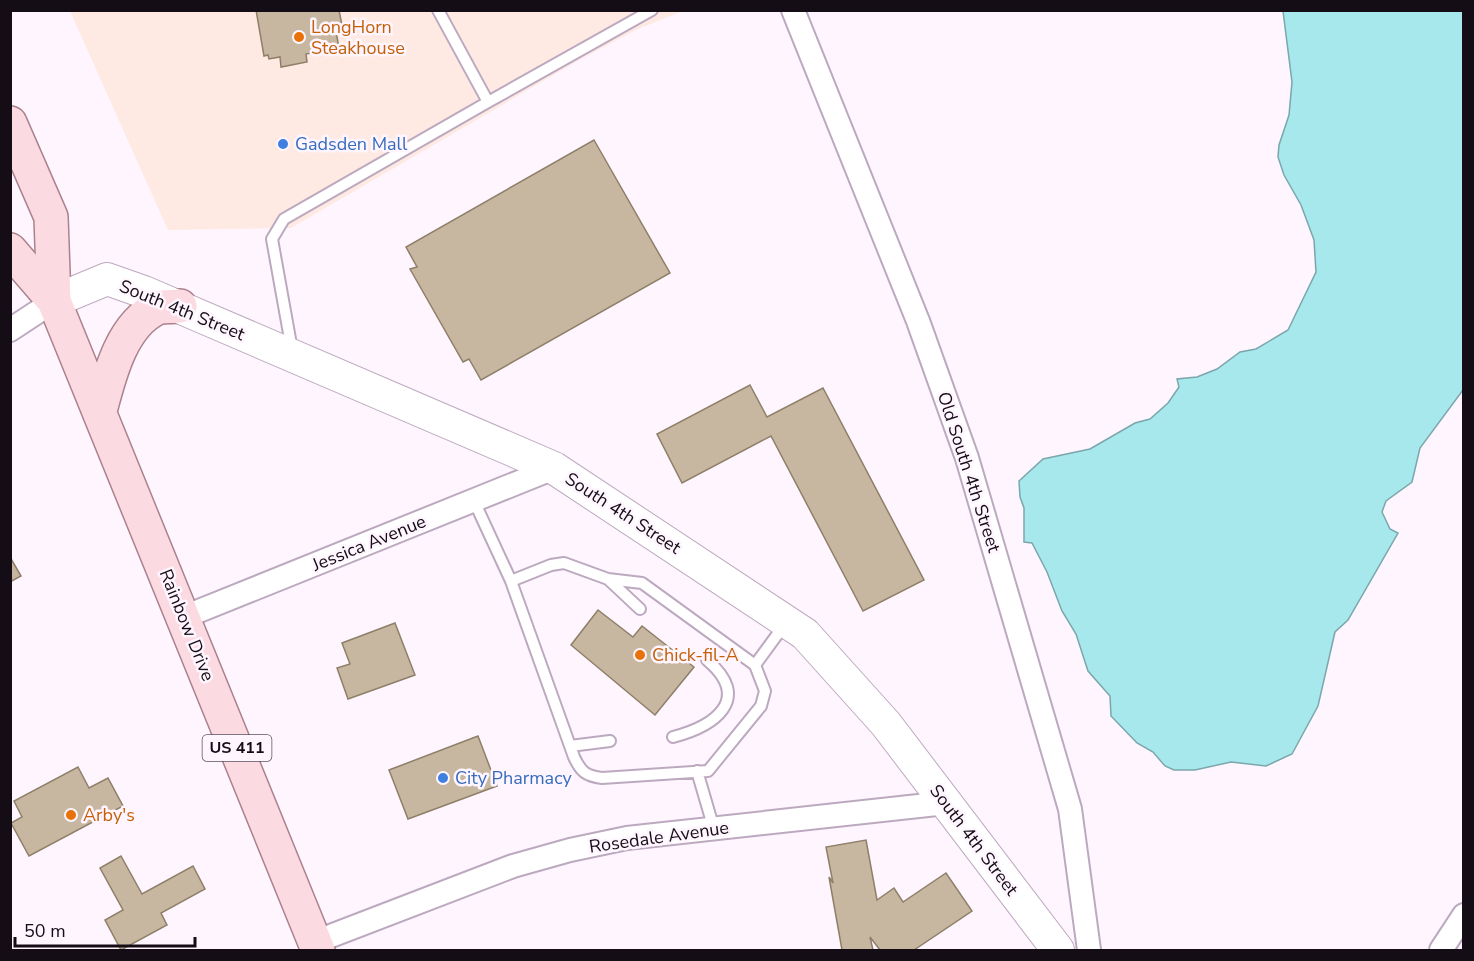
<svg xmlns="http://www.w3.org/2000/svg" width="1474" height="961" font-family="'Nunito Sans',sans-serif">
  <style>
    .commercial { fill: #feeae2 }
    .water { fill: #a7e8ec; stroke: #7ba6ac; stroke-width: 1.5 }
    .building { fill: #c8b7a0; stroke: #8e7f68; stroke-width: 1.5 }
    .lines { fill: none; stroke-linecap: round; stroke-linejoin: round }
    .lane-casing { stroke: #bda9bf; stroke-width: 14 }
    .street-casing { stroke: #bda9bf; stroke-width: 26 }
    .secondary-casing { stroke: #bda9bf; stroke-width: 34 }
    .primary-casing { stroke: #aa828d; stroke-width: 36 }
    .lane { stroke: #fff; stroke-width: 10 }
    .street { stroke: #fff; stroke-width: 22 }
    .secondary { stroke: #fff; stroke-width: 32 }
    .primary { stroke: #fcdae2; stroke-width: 33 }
    .food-dot { fill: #e8710a; stroke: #fef5ff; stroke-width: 2 }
    .shop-dot { fill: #3f7fe0; stroke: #fef5ff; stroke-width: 2 }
    .labels { text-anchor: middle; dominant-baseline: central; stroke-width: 5; stroke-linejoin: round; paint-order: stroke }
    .shield { fill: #fef5ff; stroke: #5a535b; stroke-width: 1.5 }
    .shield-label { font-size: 16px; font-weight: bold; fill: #140d15 }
    .food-label { font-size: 18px; fill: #c56008; stroke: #fef5ff; text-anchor: start }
    .shop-label { font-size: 18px; fill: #366cbe; stroke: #fef5ff; text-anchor: start }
    .street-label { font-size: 18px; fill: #140d15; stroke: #fef5ff }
  </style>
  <rect width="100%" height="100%" fill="#fef5ff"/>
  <!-- commercial -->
  <path class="commercial" d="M70,11H683L638,29L581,59L291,228L168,230Z"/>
  <!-- water -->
  <path class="water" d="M1283,11H1463V390L1420,448L1412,482L1386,501L1382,512L1390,529L1398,533L1348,620L1335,632L1318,706L1292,754L1266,766L1231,762L1195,770H1174L1165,766L1153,752L1137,743L1111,716L1110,696L1088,671L1076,634L1062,611L1047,572L1032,543L1024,542V508L1020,497L1019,481L1043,459L1090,449L1135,423L1150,419L1168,403L1179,387L1177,379L1197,377L1217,369L1240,352L1256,349L1288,330L1316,272L1314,240L1301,205L1284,175L1278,157L1279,145L1289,115L1292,82Z"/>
  <!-- building -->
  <path class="building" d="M256,10H339L342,25L335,26L339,48L306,54L307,62L281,67L280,57L269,59L268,55L264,56Z
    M594,140L670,273L481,380L469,359L463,362L410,269L417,267L406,247Z
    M750,385L767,417L823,388L924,580L863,611L771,436L682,483L657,434Z
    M10,557L21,576L10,582Z
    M598,610L633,637L642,626L694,667L655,715L571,645Z
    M395,623L415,675L348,699L337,668L350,664L342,643Z
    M478,736L497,786L408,819L389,770Z
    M78,767L89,788L108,778L123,806L29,856L11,823L22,817L14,801Z
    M866,840L877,900L894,888L903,902L946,873L972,911L914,950H880L870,937L873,950H842L829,877L833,883L826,847Z
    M121,856L142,894L193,866L205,889L161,913L167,925L121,950L105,920L123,910L100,868Z"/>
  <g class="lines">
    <!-- lane casing -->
    <g class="lane-casing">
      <path id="lane" d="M438,10L488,102L652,10
        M292,350L272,239L284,219L488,102
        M474,501L511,581L574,757C581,772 586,776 602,778L708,771L761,706L765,691L755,665L642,583L608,579L564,563L551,565L511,581
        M608,579L640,609
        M755,665L785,624
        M673,737C715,726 753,699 707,660
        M570,746L610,741
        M697,771L714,829"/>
    </g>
    <!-- street casing -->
    <g class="street-casing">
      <path id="street" d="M793,10L918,321L967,458L1070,809L1089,950
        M10,330L54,301
        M184,617L554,468
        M315,942L513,866L570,850L627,838L946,803
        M1441,950L1464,915"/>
    </g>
    <!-- secondary casing -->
    <g class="secondary-casing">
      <path id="secondary" d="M54,301L107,279L144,292L554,468L805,634L886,724L1058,950"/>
    </g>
    <!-- primary casing -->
    <g class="primary-casing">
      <path id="primary" d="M10,123L51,217L54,301
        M10,250L54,301L318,950
        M100,411C109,377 121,325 157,308C164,306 173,307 180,306"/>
    </g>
    <!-- lane -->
    <use href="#lane" class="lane"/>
    <!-- street -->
    <use href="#street" class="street"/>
    <!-- secondary -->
    <use href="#secondary" class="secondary"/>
    <!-- primary -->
    <use href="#primary" class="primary"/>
  </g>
  <!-- markers -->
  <g class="food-dot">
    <circle cx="299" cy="37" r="6"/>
    <circle cx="640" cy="655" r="6"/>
    <circle cx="71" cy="815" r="6"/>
  </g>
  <g class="shop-dot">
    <circle cx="283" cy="144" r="6"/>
    <circle cx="443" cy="778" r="6"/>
  </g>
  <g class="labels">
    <!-- shield labels -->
    <rect class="shield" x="202.5" y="735" width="69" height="26" rx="4.5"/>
    <g class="shield-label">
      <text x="237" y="748">US 411</text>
    </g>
    <!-- food labels -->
    <g class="food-label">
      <text x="311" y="27">LongHorn<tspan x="311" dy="21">Steakhouse</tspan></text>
      <text x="652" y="655">Chick-fil-A</text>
      <text x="83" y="815">Arby's</text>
    </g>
    <!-- shop labels -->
    <g class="shop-label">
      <text x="295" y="144">Gadsden Mall</text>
      <text x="455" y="778">City Pharmacy</text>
    </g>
    <!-- street labels -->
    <g class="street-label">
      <text transform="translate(182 310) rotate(22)">South 4th Street</text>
      <text transform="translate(969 472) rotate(72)">Old South 4th Street</text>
      <text transform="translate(623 513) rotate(33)">South 4th Street</text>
      <text transform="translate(369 543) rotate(-22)">Jessica Avenue</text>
      <text transform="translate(187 625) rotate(68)">Rainbow Drive</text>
      <text transform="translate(659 837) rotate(-8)">Rosedale Avenue</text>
      <text transform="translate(974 840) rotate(53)">South 4th Street</text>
    </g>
  </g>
  <!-- border -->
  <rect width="1474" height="961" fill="none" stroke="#140d15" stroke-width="24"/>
  <!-- scale -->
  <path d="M15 937v9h180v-9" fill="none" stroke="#140d15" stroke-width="3"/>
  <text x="24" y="937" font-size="18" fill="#140d15" stroke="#fef5ff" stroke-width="4.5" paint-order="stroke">50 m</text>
</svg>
